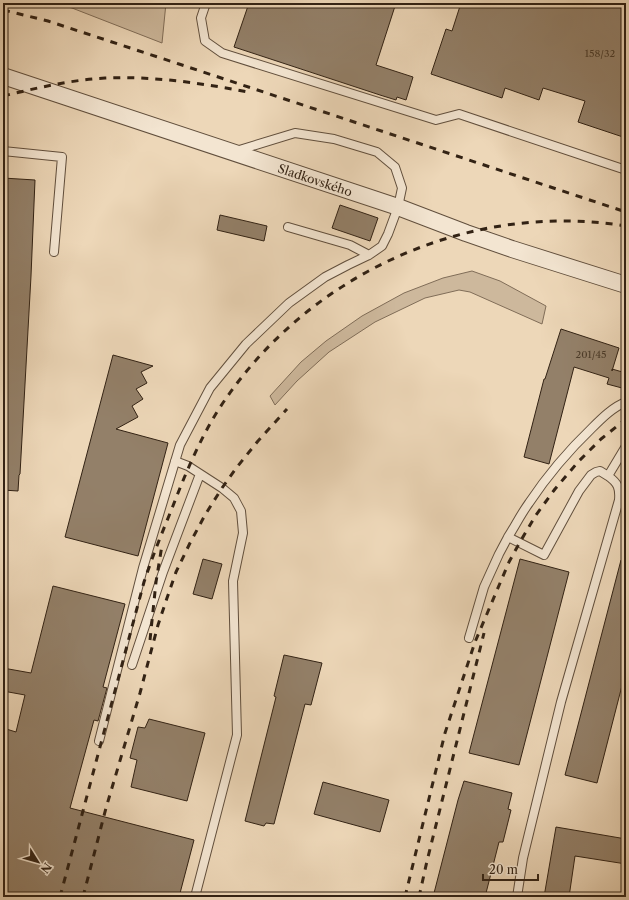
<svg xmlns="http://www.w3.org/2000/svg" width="629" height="900" font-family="'Libre Caslon Text',serif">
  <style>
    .green { fill: #cdb89c; stroke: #806d58 }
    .building { fill: #938069; stroke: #322214 }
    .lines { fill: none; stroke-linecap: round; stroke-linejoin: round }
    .lane-casing { stroke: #614f3d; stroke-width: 10 }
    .street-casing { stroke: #614f3d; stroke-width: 18 }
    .lane { stroke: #f3e5d1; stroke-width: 8 }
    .street { stroke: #f3e5d1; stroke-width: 16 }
    .rail { stroke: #322214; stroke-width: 3; stroke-dasharray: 7 7; stroke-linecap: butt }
    .labels { text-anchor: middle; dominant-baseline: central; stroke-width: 3; stroke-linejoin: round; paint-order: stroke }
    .number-label { font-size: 10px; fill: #4a3a29 }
    .street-label { font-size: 12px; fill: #322214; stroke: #f3e5d1 }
  </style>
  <rect width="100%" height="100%" fill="#edd7b8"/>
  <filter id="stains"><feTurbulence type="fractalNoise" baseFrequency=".005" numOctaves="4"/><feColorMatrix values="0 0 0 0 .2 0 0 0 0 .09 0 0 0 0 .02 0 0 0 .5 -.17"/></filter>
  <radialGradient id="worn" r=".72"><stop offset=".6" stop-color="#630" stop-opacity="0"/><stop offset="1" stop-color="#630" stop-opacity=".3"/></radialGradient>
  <!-- green -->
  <path class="green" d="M51,3H166L162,43L72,8Z
    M472,271L500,281L546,306L542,324L470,292L459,290L425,298L375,322L329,352L297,381L275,405L270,396L301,362L326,341L362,316L404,293L443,278Z"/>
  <!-- building -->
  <path class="building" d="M249,3H396L376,65L413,77L406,100L397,97L396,100L380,95L234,47Z
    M461,3H626V138L578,122L585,101L543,88L539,100L505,88L502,98L431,74L446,29L452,31Z
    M3,178L35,180L31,276L20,474L19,475L18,491L3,490Z
    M340,205L378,218L370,241L332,228Z
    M220,215L267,226L264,241L217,230Z
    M561,329L619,348L612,371V369L626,373V375L622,388L607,384L609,378L574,367L549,464L524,457L544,379H545Z
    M113,355L153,366L141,372L147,383L136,389L143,399L132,406L138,417L116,429L168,443L138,556L65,537Z
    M203,559L222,564L212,599L193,594Z
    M520,559L569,572L519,765L469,753Z
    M621,560H626V670L597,783L565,775Z
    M53,586L125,604L103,687L107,688L98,721L94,720L70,808L194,840L179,897H3V728L16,732L25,695L3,691V668L31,673Z
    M284,655L322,663L311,705L305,704L274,824L266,823L264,826L245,821L276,697L274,696Z
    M149,719L205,733L187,801L131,787L137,760L130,758L138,727L145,728Z
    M464,781L512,793L508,809L511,810L503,842H499L485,897H433L458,800Z
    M323,782L389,800L380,832L314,814Z
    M556,827L626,839V864L575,856L569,897H544Z"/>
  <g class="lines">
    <!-- lane casing -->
    <g class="lane-casing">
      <path id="lane" d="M206,3L201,18L205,41L222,53L436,120L459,114L626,170
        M3,151L62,157L54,252
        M288,227L350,245L369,255
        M175,461L188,466L222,488L234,498L241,511L243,533L233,581L237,735L195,897
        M508,537C515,526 521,514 529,503C547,476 568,451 592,428C602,418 613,407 626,402
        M469,638L484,587L499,554L508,537L544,555L579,491L591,475L596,472L600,471L608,476
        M132,665L163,572L200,474
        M99,741L143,568L180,445L210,388L246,344L289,303L325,277L348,265L369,255L382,246L388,234L398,207L402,188L395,167L377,152L334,139L295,133L236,151
        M517,897L523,858L561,702L619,500C620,488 618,483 608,476L626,446"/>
    </g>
    <!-- street casing -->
    <g class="street-casing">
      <g id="street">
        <path id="s1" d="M3,76L398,207L466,233L512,249L626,285"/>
      </g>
    </g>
    <!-- lane -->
    <use href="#lane" class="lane"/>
    <!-- street -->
    <use href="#street" class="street"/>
    <!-- rail -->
    <path class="rail" d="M3,10L48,21L179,64L626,212
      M3,96C37,88 70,80 105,78C153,76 201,83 248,92
      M150,640L156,582L162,545
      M60,897L144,582C152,558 161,535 171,511C184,477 198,443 217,412C303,276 467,200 626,226
      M83,897L106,808L140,693L158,625L167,598L176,572L190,543L205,515L222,488L237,467L258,441L287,409
      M405,897L445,733L475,642L509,562L520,542L536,515L555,489L578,462L601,439L626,419
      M419,897L427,861L484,633"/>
  </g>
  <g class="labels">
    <!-- number labels -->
    <g class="number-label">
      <text x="600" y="53">158/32</text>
      <text x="591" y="354">201/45</text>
    </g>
    <!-- street labels -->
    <g class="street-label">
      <text stroke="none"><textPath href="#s1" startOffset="329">Sladkovského</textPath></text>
    </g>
  </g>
  <!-- margin -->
  <rect width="629" height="900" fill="none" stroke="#edd7b8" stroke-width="16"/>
  <rect x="4" y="4" width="621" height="892" fill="none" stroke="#322214" stroke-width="2"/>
  <rect x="8" y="8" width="613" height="884" fill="none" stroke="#322214"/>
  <!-- north arrow -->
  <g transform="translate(38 862) rotate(127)" stroke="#f3e5d1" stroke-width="3" paint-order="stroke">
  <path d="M0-3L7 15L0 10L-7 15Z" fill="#322214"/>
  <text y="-6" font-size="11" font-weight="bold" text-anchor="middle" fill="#322214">N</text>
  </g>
  <!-- scale -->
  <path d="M483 874v6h55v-6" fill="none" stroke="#322214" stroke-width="2"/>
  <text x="489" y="874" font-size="12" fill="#322214" stroke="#f3e5d1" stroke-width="3" paint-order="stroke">20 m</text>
  <rect width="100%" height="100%" filter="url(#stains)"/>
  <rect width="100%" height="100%" fill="url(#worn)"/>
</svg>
